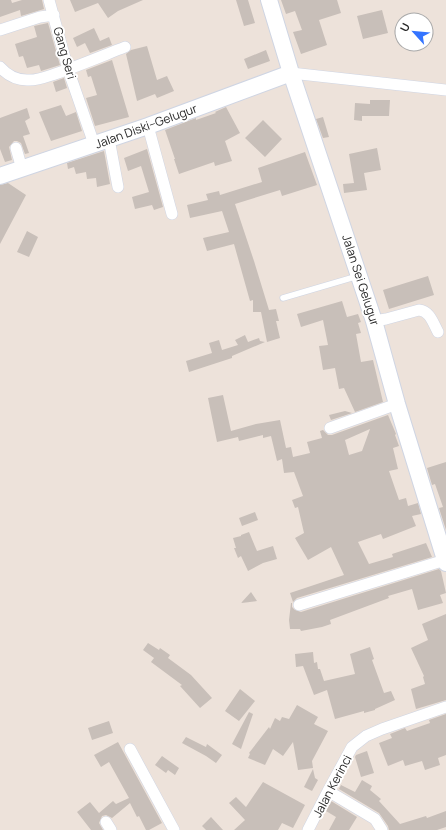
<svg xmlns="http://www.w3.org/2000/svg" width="446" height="830" font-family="Manrope,sans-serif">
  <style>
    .building { fill: #c8bfb9; fill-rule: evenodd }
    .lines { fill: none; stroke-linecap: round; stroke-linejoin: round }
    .lane-casing { stroke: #cfd5e3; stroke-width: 7 }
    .street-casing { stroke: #cfd5e3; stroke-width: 12 }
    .secondary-casing { stroke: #cfd5e3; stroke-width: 18 }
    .lane { stroke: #fff; stroke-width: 5.5 }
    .street { stroke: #fff; stroke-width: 11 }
    .secondary { stroke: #fff; stroke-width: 16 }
    .labels { text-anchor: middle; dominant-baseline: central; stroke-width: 4; stroke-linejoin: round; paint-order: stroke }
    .street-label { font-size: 12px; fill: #292929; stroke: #fff }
  </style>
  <rect width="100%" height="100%" fill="#ede2da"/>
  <!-- building -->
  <path class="building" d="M0,0H11L12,3L22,0H42L44,9L21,16L20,10L0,17Z
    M70,0H143L118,11L108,18L98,3L75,12Z
    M236,0H248L255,23L244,26Z
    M281,0H337L341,13L319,20L327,45L301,54L293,32L302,30L295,11L286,14Z
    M382,10L388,33L363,39L357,16Z
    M48,23L60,65L41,71L39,65L27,68L23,56L19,57L15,44L37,37L34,26Z
    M94,28L100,41L109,37L112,45L90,53L85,43L77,47L73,38Z
    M147,46L157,80L167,76L174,91L157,98L155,94L137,101L126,54L131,50Z
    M266,50L270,61L248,69L244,59Z
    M112,60L129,117L95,126L86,98L97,95L91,76L88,77L86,70Z
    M64,78L67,88L56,92L53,82Z
    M370,100H390L389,116H362V121L354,120L355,103L370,104Z
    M61,105L66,116L76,112L82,131L51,141L39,112Z
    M226,107L240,133L225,141L232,161L215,166L214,162L179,174L174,159H175L165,130L196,118V120L216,113L215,112Z
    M27,108L30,118L25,121L30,134L23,136L29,153L25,154L21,143L17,141H14L9,147L12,160L5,162L0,149V118Z
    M323,117L329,137L323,138L316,119Z
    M263,120L282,139L265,157L245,138Z
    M377,148L381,170L364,173L367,190L344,193L343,184L354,183L349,154Z
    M147,149L163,207L154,210L152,205L135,209L132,197L149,192L141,166L128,171L124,158Z
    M104,151L110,184L97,187L96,178L87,179L86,172L76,174L74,167L68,169L67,163Z
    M305,152L317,185L282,196L280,190L235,204L254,261L269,310L276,309L279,321H276L280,338L267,342L261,312H253V300L250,301L234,244L207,251L203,238L229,232L222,211L190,218L187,205L208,200L206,194L219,191L220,195L262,182L258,168Z
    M8,183L26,195L0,244V185Z
    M27,231L38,237L29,257L17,252Z
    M428,276L434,295L389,309L383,290Z
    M342,301L347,317L358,314L361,322L358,323L361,333L356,334L361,362L373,360L383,402L355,412L344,388L339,389L335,368L323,370L319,346L328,345L323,320L301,327L297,314Z
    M245,335L248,342L259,338L260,341L265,342L232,356V358L189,372L186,361L212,353L209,343L219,340L222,350L238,345L235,340Z
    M223,395L231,431L256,424L280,420L286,448L291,447L293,457L310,453L307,442L322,438L320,431L323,430L328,435H332L388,415L396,434L395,435L399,446L393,448L398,469L389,471L399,500L406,498L408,506L418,503L421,514L412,516L416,526L383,539L381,534L358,542L369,564L393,557L392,554L426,543L432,557L297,598L293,602L290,593L344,575L331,547L308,560L295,538L304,533L298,507L295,508L292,500L303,496L294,472L284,473L282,459L277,461L271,436L263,438V435L239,441L238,437L217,442L208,398ZM370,429L362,451L349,455L345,440Z
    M345,411L352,413L331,420L329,415Z
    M446,462V530L439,508L443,507L435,484L432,485L427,468Z
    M255,512L258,520L242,526L239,518Z
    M249,532L257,551L273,546L277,559L263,563L248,571L241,556L238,558L234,548H236L233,538L241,536V535Z
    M439,569L441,571L446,593L440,595L443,603L418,610L412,589L388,596L389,598L330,620L331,624L322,627L301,631L300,629H290L289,620L291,603H292V607L295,610L301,612Z
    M251,592L257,601L241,603Z
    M446,614V700L416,709L411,689L425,684L423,677L424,676L411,648L428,640L422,624Z
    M148,643L159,650L160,648L170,655L168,658L191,675L212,698L200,708L180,686L182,685L151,662L154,658L143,650Z
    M370,647L374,659L372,660L384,693L391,691L395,700L375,709V710L364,713V711L335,719L327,690L314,695L303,666L296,667L295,654L313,652L314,663L317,662L318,669H320L324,681L355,674L350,654Z
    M240,689L255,701L239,721L225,711Z
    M297,705L318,717L314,724L328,731L312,761L313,768L298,770L293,742L283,756L273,749L265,765L248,758L250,754L249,753L269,727L270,729L275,718L280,721L282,717L289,719Z
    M249,712L253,714L241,749L232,744Z
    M446,714V755L438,758L440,765L425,770L422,761L405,766L403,760L388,766L379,743L392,738L390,734L405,728L407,731L430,723L429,720Z
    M109,721L113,733L92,740L88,728Z
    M186,737L206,747L207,744L222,755L216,763L206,756L182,743Z
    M118,742L162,823L149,830H146L139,816L137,817L130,803L112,818L106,815L102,816L99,823L103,830H91L77,812L90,802L99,813L113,801L116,804L129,798L109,762L101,767L94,755Z
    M367,751L374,773L361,777L355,757L356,755Z
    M162,756L179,768L175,775L168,770L166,773L155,765Z
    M313,769L315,778L318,780L312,791L304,787Z
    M362,780L372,786L370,790L381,799L379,801L400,824L426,816L427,818L446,811V827L437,830H389L388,826L379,813L339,789L341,785L355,792Z
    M263,782L305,805L293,828L282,823L278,830H234L245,820L229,803L236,797L246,807Z
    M331,801L357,817L349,830H329L336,817L326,811Z
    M211,817L223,830H206L202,826Z"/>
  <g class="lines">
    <!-- lane casing -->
    <g class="lane-casing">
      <path id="lane" d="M283,298L358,276"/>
    </g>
    <!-- street casing -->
    <g class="street-casing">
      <path id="street" d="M49,0L68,69L94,144
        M0,30L40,17L54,15
        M0,67C7,75 16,80 27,80C36,81 46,77 55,74C78,66 102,56 125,47
        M291,73L446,90
        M148,126L172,214
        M109,139L118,187
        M16,148L22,169
        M374,321L386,319L419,310C430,311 433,323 438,332
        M330,428L397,404
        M299,605L445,560
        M130,749L174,830
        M328,791L375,819L382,830
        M106,822L111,830
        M308,830L328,791L352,747L366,736L382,729L446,707"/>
    </g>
    <!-- secondary casing -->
    <g class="secondary-casing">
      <path id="secondary" d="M269,0L291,73L374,321L397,404L446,563
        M0,176L148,126L291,73"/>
    </g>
    <!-- lane -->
    <use href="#lane" class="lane"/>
    <!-- street -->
    <use href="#street" class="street"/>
    <!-- secondary -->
    <use href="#secondary" class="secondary"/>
  </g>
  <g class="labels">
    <!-- street labels -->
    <g class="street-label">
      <text transform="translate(65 53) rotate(74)">Gang Seri</text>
      <text transform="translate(146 126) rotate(-20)">Jalan Diski–Gelugur</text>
      <text transform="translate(361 280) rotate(72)">Jalan Sei Gelugur</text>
      <text transform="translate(332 786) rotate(-62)">Jalan Kerinci</text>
    </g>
  </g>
  <!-- north arrow -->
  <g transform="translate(414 32) rotate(297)"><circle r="19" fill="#ffffff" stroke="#a9a9a9"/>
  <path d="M0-3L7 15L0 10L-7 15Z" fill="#3474ff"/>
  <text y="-6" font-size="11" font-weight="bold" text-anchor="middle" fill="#292929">U</text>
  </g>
</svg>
